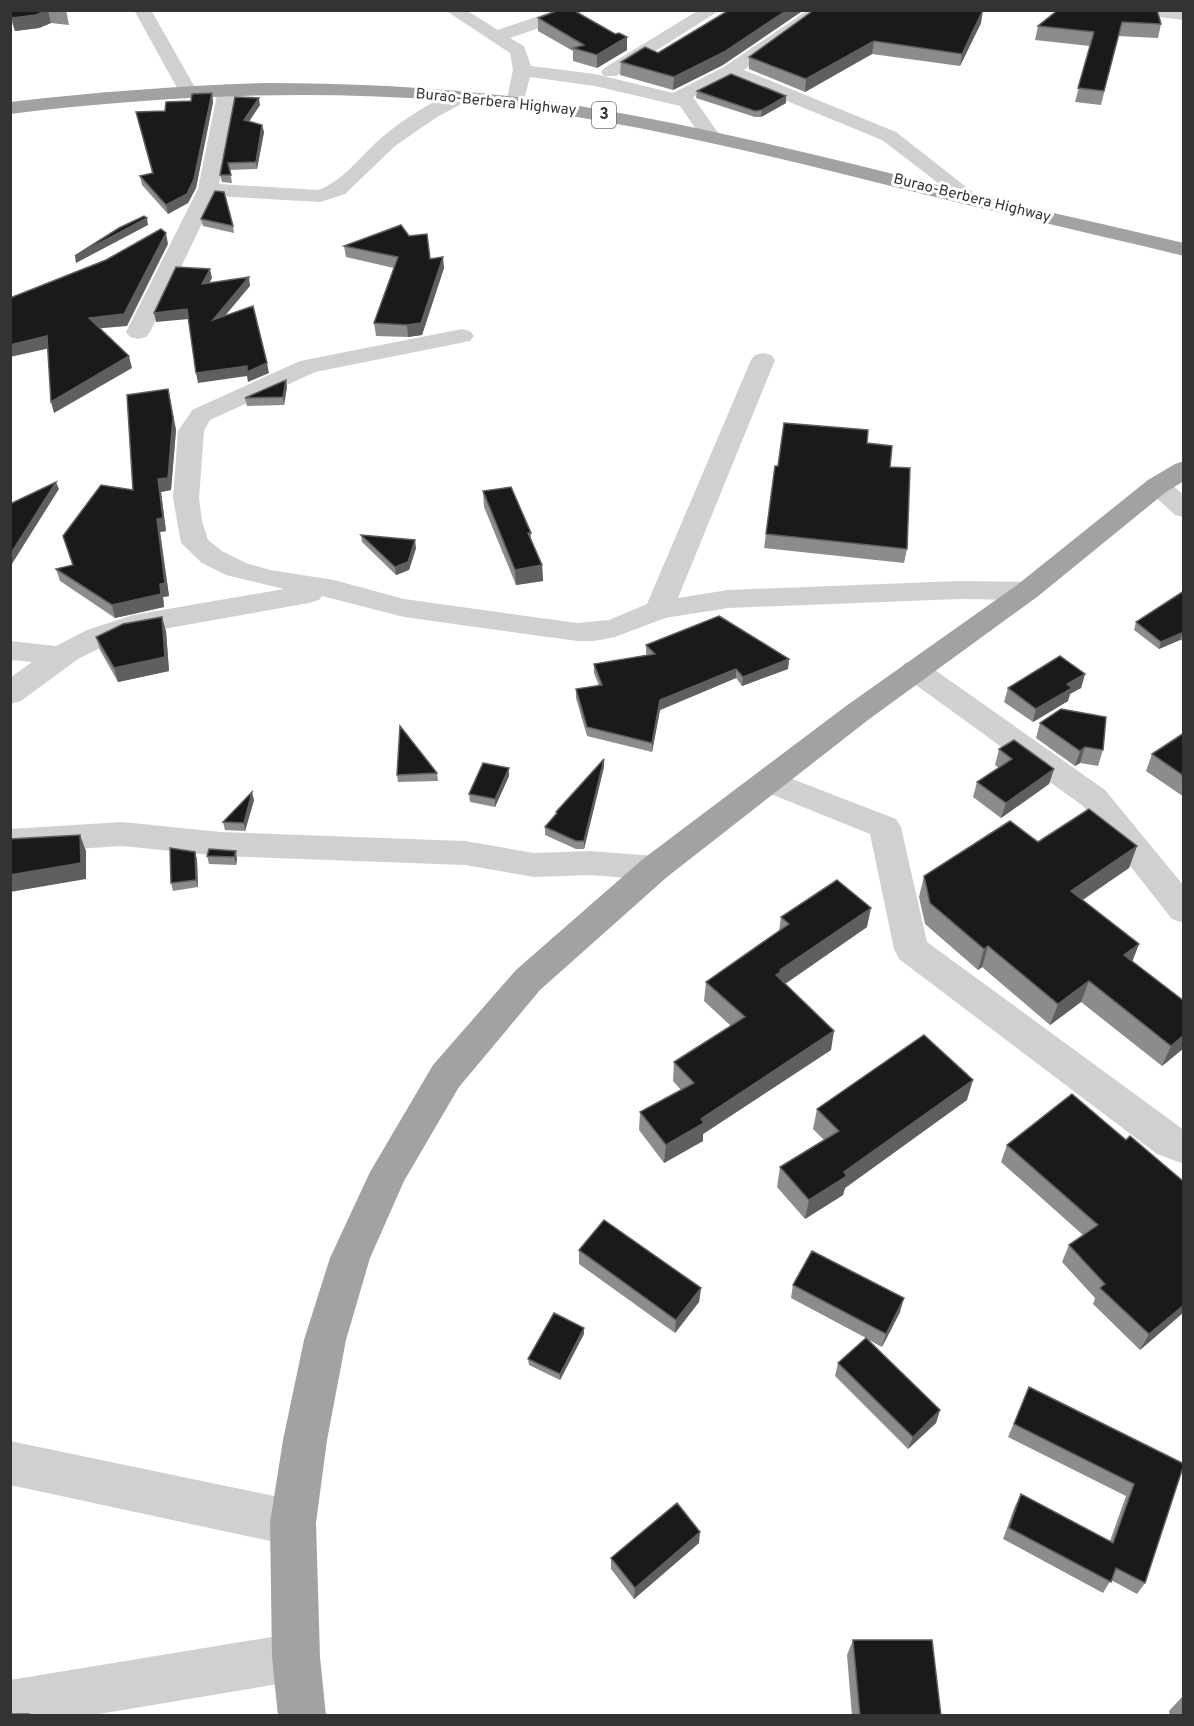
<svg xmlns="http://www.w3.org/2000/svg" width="1194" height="1726" font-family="Overpass,sans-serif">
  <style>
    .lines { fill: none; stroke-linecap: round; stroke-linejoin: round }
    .minor { fill: #d0d0d0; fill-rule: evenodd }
    .trunk { fill: #a2a2a2; fill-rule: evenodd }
    .wall { fill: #8c8c8c }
    .shaded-wall { fill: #5f5f5f }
    .building { fill: #1a1a1a; stroke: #5f5f5f; stroke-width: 1.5 }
    .labels { text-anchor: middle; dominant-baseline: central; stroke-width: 6; stroke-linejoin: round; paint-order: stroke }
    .far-street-label { font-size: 15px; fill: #333; stroke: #fff }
    .shield { fill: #fff; stroke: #707070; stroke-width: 1.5 }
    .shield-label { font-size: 16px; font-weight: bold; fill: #333 }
  </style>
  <rect width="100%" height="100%" fill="#fff"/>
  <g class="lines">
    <!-- minor -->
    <path class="minor" d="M134,10H151L197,91L195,95H181Z
      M445,10H466L498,30L556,10H582L580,14L510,38L524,46L531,66L595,74L673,93L724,67L808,10H828L744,70L896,132L984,201L981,205L974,207L967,205L882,140L731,78L693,97L721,137L718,141H704L680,106L595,86L530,77L522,107H508L506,103L513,70L510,53Z
      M699,10H720L616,76H604L601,72L604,68Z
      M1134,10H1184V20L1142,15Z
      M227,84L234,86L236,90L219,184L318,190C342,182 360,157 379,140C394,126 447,88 467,93L469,97L467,101L437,117L395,146L345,194L320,202L215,196L150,332L146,337L138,339L130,337L126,332L198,189L218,90L220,86Z
      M462,329L470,331L474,336L470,341L315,372L210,420L204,431L199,498L202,521L208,540L222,551L246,563L270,570L334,580L404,599L577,623L609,620L647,604L751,360L755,355L763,353L771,355L775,360L678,598L728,590L959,581L1027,582L1037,585L1041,591L1037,597L1027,600L959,599L728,608L665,618L615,637L594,641H577L404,617L322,596L319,600L309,603L124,636L78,659L21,701L10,704V678L32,662L10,660V641L56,646L87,630L133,615L284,589L226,575L202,563L181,543L173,498L178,431L189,415L192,410L300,361Z
      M1157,478L1166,480L1184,495V517L1175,515L1144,486L1148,480Z
      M915,660L925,663L1105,790L1184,886V923L1172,919L1083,806L905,677L900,670L905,663Z
      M769,770L896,819L901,827L927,942L1184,1130V1164L1157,1154L899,959L894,949L870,834L758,789L753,781L758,773Z
      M122,822L221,832L465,841L534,853L590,851L655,856L667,859L672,868L667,877L655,880L590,875L534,877L465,865L221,856L122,846L10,853V829Z
      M10,1441L293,1500L309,1507L316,1523L309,1539L293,1546L10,1485Z
      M296,1633L313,1640L320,1657L313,1674L296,1681L87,1716H10V1680Z"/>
    <!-- trunk -->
    <path class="trunk" d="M264,83C349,83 433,87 517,97C664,116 807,153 950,188C1028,208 1106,224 1184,243V256C1098,235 1013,216 927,195C771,156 613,115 452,101C304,89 158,96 10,114V102C95,92 179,86 264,83Z
      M1184,461V481L1166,492L1037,597L868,720L667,877L540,990L459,1087L404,1181L370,1258L346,1340L327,1440L316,1523L320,1657L326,1716H278L272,1657L270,1523L283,1440L304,1340L330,1258L370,1172L433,1065L516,970L643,859L846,706L1017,585L1148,480L1175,464Z"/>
  </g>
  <!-- wall -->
  <path class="wall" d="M10,10H66L69,25L51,23L39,28L15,31L10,17Z
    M1058,10L1161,24L1158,38L1118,36L1101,105L1075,102L1090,46L1035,40L1038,26Z
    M538,18L627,50L597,68L573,61V51L538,31Z
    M981,23L960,66L872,54L805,92L749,69V57Z
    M658,53L723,65L673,90L620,75L621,62Z
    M697,91L786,96V103L761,117H755L696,98Z
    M212,93L213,102L196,188L188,203L168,214L142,185L140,176L152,173L136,112L165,111Z
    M235,97L260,105L249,122L262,125L264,132L257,169L230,170L232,183L222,182L220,175Z
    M201,219L233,226L234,233L203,226Z
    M409,236L430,259L444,268L422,335L408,337L376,336L374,323L394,268L346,257L344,246Z
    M287,387L284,405L247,406L245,398Z
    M168,389L176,430L171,490L161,492L166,531L160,532L169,596L163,597L164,607L115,618L60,581L56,569L73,566L63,536L133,490Z
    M867,443L890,467L907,549L904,563L764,548L766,534L778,466Z
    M483,491L531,533V540L542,565L543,581L516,585L484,507Z
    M361,535L416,548L409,570L396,575L362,542Z
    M1184,591V641L1180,640L1159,649L1134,630L1136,622Z
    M166,631L169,671L118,682L100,650L96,637Z
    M646,645L789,659L788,669L742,686L736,678L660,710L652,752L587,736L576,698V689L599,686L594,673V664L647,655L646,654Z
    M1085,674L1081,688L1070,694L1068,701L1033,722L1004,702L1008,688Z
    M1040,723L1103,750L1098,766L1080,763L1075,766L1036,738Z
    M1184,733V797L1146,771L1152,754Z
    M999,749L1054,769L1049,784L1001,818L973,797L977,782L999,768L995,765Z
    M604,767L584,849H576L545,835V827L556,815V812Z
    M437,773L438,781L398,782L397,775Z
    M509,776L495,807L470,802L469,794Z
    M254,800L245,831L225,830L223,822Z
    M1038,842L1137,846L1129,868L1083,900L1139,944L1132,961L1184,1048L1162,1066L1081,1002L1050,1025L982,967L978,970L925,924L919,897L924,876Z
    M209,849L237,859L236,865L209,864L207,856Z
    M195,852L197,860L198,887L173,891L171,883Z
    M781,917L867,927L785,984L831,1050L703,1134V1141L664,1163L639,1130L640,1112L681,1090L673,1081L674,1062L731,1026L704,1001L706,982L779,931Z
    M1072,1094L1184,1312L1140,1350L1093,1304L1095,1298L1062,1262L1069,1245L1083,1235L1001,1162L1007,1145Z
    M967,1100L845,1188L843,1195L805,1219L777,1187L780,1167L824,1140L813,1129L817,1109Z
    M579,1250L701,1288L699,1302L675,1333L579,1264Z
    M793,1285L900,1312L882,1347L869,1340L940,1410L936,1423L908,1449L835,1376L838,1363L866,1338L791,1298Z
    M584,1334L560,1380L529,1365L528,1359Z
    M1029,1387L1184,1464L1145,1583L1137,1594L1111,1580L1103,1593L1003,1539L1015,1506L1021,1494L1110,1541L1126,1496L1008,1437Z
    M699,1543L634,1599L611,1569V1558Z
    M853,1640L941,1716H852L847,1655Z
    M1182,1697H1184V1716H1170L1169,1711Z"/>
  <!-- shaded-wall -->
  <path class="shaded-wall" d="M48,10L51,23L39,28L15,31L12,18Z
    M787,10H804L723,65L673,90L674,77Z
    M983,10L981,23L960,66L962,54Z
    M627,37V50L597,68V55Z
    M874,41L872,54L805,92L806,79Z
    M212,93L213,102L196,188L188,203L168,214L166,205Z
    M786,96V103L761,117L762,110Z
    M259,98L260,105L245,127L244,120Z
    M262,125L264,132L257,169L256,162Z
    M147,218L148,225L76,263L75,256Z
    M166,233L168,244L127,326L92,329L89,318Z
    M443,257L444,268L422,335L408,337L407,325Z
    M210,269L212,278L204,293L202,284Z
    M249,277L250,286L214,329L213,320Z
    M187,309L189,319L156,322L154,313Z
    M47,336L50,348L10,357V345Z
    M129,356L132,368L54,413L51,402Z
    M267,363L269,373L248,382L247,376L198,383L196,373Z
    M286,380L287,387L284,405L283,397Z
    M168,389L176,430L171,490L161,492L166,531L160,532L169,596L163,597L164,607L115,618L112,605L157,519L158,479Z
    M56,482L59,489L10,567V555Z
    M415,540L416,548L409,570L396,575L395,567Z
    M542,565L543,581L516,585L515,570Z
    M162,617L166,631L169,671L118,682L114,668Z
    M1183,632L1180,640L1159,649L1161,642Z
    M789,659L788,669L742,686L743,677Z
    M736,669V678L660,710L652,752V743L660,700Z
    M1085,674L1081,688L1070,694L1068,701L1033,722L1036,709L1067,684Z
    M1085,747L1080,763L1075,766L1080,751Z
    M604,759V767L584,849V841Z
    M509,768V776L495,807V799Z
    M1054,769L1049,784L1001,818L1006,803Z
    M252,792L254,800L245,831L244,823Z
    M80,835L86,851V879L10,892V875Z
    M1137,846L1129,868L1064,912L1071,891Z
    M236,851L237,859L236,865L234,857Z
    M195,852L197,860L198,887L196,880Z
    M871,908L867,927L779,988L776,975L780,970Z
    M1139,944L1131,965L1124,955Z
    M988,946L982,967L978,970L984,949Z
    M1089,981L1081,1002L1050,1025L1058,1004Z
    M834,1031L831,1050L703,1134V1141L664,1163L666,1145L701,1119Z
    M1184,1035V1048L1162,1066L1171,1046Z
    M973,1080L967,1100L845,1188L843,1195L805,1219L809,1200L844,1172Z
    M701,1288L699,1302L675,1333L676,1320Z
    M904,1298L900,1312L882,1347L886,1334Z
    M1184,1305V1312L1140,1350L1149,1334Z
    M584,1328V1334L560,1380V1374Z
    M940,1410L936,1423L908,1449L913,1437Z
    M700,1532L699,1543L634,1599L635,1588Z"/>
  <!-- building -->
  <path class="building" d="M10,10H47L36,15L12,18Z
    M559,10H573L615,34L619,33L627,37L597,55L573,48L584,45L538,18Z
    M729,10H787L724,52L674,77L621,62L645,47L658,53Z
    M814,10H983L962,54L874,41L806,79L749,57Z
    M1058,10H1157L1161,24L1122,22L1104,91L1078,88L1094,32L1038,26Z
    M731,74L786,96L762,110L755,111L697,91Z
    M212,93L194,179L187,194L166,205L140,176L153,173L136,112L165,111L166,102L191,101L192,94Z
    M235,97L259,98L244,120L262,125L256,162L228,163L231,175H220Z
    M215,191L224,192L233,226L201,219Z
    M144,216L147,218L75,256L119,228Z
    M401,225L409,236L427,234L430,259L443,257L421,323L407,325L374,323L398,257L344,246Z
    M161,229L166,233L124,314L89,318L129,356L51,402L47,336L10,345V298L106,260Z
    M176,267L210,269L202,284L249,277L213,320L253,306L267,363L247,372V366L196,373L187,309L154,313Z
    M286,380L283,397L245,398Z
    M168,389L173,418L168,478L158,479L163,518L157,519L165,583L160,584L161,594L112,605L56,569L73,565L63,536L101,485L133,490L127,395Z
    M784,423L868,430L867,443L892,446L890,467L910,468L907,549L766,534L775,466H778Z
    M56,482L10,555V504Z
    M511,487L531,533H528L542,565L515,570L483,491Z
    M361,535L415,540L408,562L395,567Z
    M1184,591V632L1161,642L1136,622Z
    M719,616L789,659L743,677L736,669L660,700L652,743L587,727L576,689L602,685L594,664L655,654L646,645Z
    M162,617L165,657L114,668L96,637L123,624Z
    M1060,656L1085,674L1067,684L1072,688L1036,709L1008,688Z
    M1061,709L1106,717L1103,750L1085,747L1080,751L1040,723Z
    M400,726L437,773L397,775Z
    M1184,733V776L1152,754Z
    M1014,740L1054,769L1006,803L977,782L1012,759L999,749Z
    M604,759L584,841H576L545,827L557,813L556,812Z
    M483,763L509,768L495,799L469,794Z
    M252,792L244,823L223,822Z
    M1089,809L1137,846L1071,891L1139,944L1124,955L1184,1001V1035L1171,1046L1089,981L1058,1004L988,946L984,949L930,903L924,876L1010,821L1038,842Z
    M80,835L81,863L10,875V839Z
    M170,848L195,852L196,880L171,883Z
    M209,849L236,851L234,857L207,856Z
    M837,880L871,908L780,970L781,972L776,975L834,1031L701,1119L704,1123L666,1145L640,1112L694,1083L674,1062L745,1017L706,982L789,924L781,917Z
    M924,1035L973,1080L844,1172L847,1176L809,1200L780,1167L839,1131L817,1109Z
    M1072,1094L1126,1140L1130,1136L1184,1182V1305L1149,1334L1100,1288L1105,1284L1069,1245L1098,1225L1007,1145Z
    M604,1220L701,1288L676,1320L579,1250Z
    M812,1251L904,1298L886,1334L793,1285Z
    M554,1313L584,1328L560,1374L528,1359Z
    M866,1338L940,1410L913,1437L838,1363Z
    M1029,1387L1184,1464L1145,1583L1116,1568L1111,1582L1009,1528L1021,1494L1113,1543L1134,1484L1014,1424Z
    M677,1503L700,1532L635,1588L611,1558Z
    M853,1640H932L941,1716H860Z
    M10,1714H29V1716H10Z"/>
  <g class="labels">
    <!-- far-street labels -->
    <g class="far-street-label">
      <text transform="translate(496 103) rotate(6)">Burao-Berbera Highway</text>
      <text transform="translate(972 199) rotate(14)">Burao-Berbera Highway</text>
    </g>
    <!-- shield labels -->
    <rect class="shield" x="592" y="102" width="24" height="26" rx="4.5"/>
    <g class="shield-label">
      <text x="604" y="115">3</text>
    </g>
  </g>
  <!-- border -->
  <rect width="1194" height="1726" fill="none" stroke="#333333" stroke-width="24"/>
</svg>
